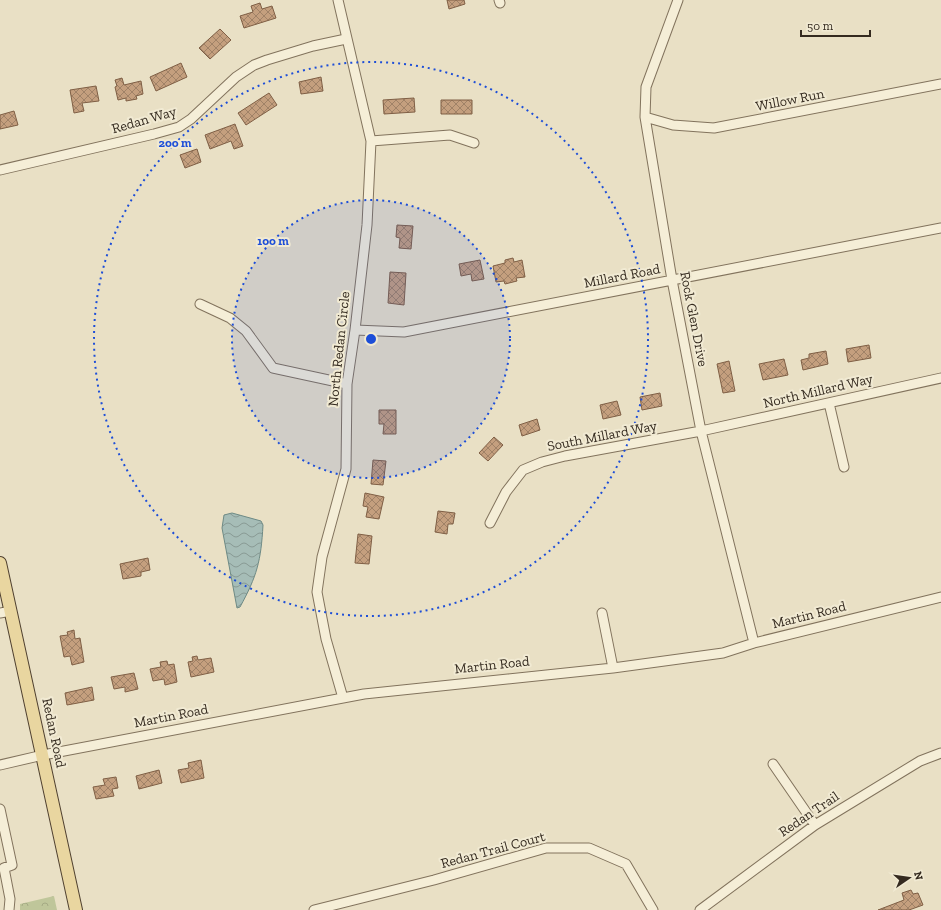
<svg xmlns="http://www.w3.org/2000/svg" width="941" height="910" font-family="'Zilla Slab',serif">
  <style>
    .forest { fill: url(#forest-crowns) }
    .water { fill: url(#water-waves); stroke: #6e8a85 }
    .building { fill: url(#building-cross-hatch); stroke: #7f5f45 }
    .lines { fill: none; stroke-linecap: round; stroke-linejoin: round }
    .minor-casing { stroke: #82735d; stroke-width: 11 }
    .major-casing { stroke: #504130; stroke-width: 14 }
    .minor { stroke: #f5eed7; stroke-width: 9 }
    .major { stroke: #e9d6a0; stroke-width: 12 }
    .ring { fill: none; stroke: #1d4ed8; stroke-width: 2; stroke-dasharray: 2 4 }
    .labels { text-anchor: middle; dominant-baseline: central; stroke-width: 4; stroke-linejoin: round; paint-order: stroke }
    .street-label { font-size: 14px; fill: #342a1f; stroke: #f1ead3 }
    .centre { fill: #1d4ed8; stroke: #f1ead3; stroke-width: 2 }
    .ring-label { font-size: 12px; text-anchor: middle; font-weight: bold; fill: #1d4ed8; stroke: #f1ead3; stroke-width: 4; stroke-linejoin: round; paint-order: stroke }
  </style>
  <defs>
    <pattern id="forest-crowns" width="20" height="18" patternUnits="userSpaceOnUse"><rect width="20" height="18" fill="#bfc69a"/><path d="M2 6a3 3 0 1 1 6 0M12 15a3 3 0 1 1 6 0" fill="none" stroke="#a5aa84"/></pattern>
    <pattern id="water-waves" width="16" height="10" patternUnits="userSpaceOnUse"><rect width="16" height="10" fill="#a6bdb7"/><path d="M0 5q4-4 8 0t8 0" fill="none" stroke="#889a94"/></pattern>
    <pattern id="building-cross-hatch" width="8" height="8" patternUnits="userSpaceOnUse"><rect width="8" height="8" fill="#c49f7e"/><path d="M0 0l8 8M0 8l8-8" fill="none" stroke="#a08267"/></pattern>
  </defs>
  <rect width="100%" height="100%" fill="#e9e0c5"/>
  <!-- forest -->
  <path class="forest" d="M54,896L57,910H20V904Z"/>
  <!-- water -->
  <path class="water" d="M232,513L261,521L263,525C261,561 257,576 240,607L237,608L222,528L224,515Z"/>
  <!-- building -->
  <path class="building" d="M447,0H464L465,4L449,9Z
    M260,3L262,9L272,6L276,18L244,28L240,16L253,12L251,6Z
    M220,29L231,40L210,59L199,48Z
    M181,63L187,77L156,91L150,77Z
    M321,77L323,91L301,94L299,82Z
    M122,78L124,85L141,81L143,94L136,96L137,99L126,101V98L118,100L115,87L117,86L115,80Z
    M96,86L99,101L82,103L84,111L74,113L70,90Z
    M269,93L277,105L246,125L238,113Z
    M414,98L415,112L384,114L383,100Z
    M441,100H472V114H441Z
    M14,111L18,125L0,129V115Z
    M235,124L243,146L234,149L231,141L210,149L205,135Z
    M197,149L201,162L185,168L180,155Z
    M397,225L413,226L411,249L399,248L400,238L396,237Z
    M513,258L514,262L522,260L525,277L516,278L517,281L505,284L504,281L496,282L493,266L505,263V260Z
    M480,260L484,279L472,281L471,274L461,276L459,264Z
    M390,272L406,273L404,305L388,303Z
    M869,345L871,358L848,362L846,349Z
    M826,351L828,364L803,370L801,360L809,358V354Z
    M784,359L788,375L763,380L759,364Z
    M729,361L735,391L723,393L717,364Z
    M660,393L662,406L642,410L640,397Z
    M617,401L621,415L603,419L600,405Z
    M379,410H396V434H383L384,424H379Z
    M537,419L540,430L522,436L519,425Z
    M494,437L503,445L488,461L479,453Z
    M373,460L386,461L383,485L371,484Z
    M365,493L384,497L379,519L366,517L368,507L363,506Z
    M438,511L455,513L453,524H448L447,534L435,532Z
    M358,534L372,536L369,564L355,563Z
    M148,558L150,570L141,572V576L123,579L120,564Z
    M74,630L75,639L80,638L84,662L72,665L70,656L64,657L60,636L68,635L67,632Z
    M197,656L198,660L211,658L214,672L191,677L188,662L193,661L192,657Z
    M167,661L168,665L174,664L177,682L165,685L164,679L153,681L150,669L161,667L160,662Z
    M134,673L138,689L125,692V687L114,689L111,677Z
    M92,687L94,700L67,705L65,693Z
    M201,760L204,778L181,783L178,770L189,768L188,763Z
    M159,770L162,783L139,789L136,776Z
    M116,777L118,788L112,789L114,796L96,799L93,787L105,785L103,779Z
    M911,890L913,894L918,893L923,905L909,910H878L904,900L902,893Z"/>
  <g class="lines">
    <!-- minor casing -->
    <g class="minor-casing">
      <path id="minor" d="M338,0L371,141L367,225L355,330L347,384L346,469L322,557L317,592L326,639L343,698
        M499,0L500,3
        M678,0L646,87L645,117L672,280L701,431L754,643
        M645,117L673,125L714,128L941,84
        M371,141L450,135L474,143
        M0,170L154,134L179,127L191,119L236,77L254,65L267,60L313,46L346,39
        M200,304L230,318L246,331L273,368L347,384
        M355,330L404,332L941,228
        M829,403L844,467
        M490,523L506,492L523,470L542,462L565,456L701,431L941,378
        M0,613L11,611
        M602,613L613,668
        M773,764L815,825
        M0,765L43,755L364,694L613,668L723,653L754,643L941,597
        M0,809L12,865L4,868L10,899L9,910
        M314,910L434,880L546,848H589L626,864L653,910
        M700,910L815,825L920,761L941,753"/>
    </g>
    <!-- major casing -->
    <g class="major-casing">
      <path id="major" d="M0,563L76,910"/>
    </g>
    <!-- minor -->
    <use href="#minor" class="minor"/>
    <!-- major -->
    <use href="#major" class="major"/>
  </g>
  <!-- distance rings -->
  <circle cx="371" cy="339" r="139" fill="#1d4ed8" fill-opacity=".12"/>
  <g class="ring">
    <circle cx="371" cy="339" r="139"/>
    <circle cx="371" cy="339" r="277"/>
  </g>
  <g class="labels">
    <!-- street labels -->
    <g class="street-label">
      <text transform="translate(790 100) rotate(-11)">Willow Run</text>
      <text transform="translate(144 120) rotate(-16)">Redan Way</text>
      <text transform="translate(622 276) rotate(-11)">Millard Road</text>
      <text transform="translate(694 319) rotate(79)">Rock Glen Drive</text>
      <text transform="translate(339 349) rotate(-84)">North Redan Circle</text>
      <text transform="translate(818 391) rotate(-13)">North Millard Way</text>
      <text transform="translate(602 436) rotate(-11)">South Millard Way</text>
      <text transform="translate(809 615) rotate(-14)">Martin Road</text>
      <text transform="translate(492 665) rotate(-6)">Martin Road</text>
      <text transform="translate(171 716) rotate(-11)">Martin Road</text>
      <text transform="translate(54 733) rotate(78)">Redan Road</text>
      <text transform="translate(809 814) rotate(-34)">Redan Trail</text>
      <text transform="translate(493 850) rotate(-15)">Redan Trail Court</text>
    </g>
  </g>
  <circle cx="371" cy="339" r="6" class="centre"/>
  <g class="ring-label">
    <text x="175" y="147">200 m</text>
    <text x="273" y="245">100 m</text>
  </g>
  <!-- north arrow -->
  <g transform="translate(909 878) rotate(77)" stroke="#f1ead3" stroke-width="3" paint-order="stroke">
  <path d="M0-3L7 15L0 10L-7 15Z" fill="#342a1f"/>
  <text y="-6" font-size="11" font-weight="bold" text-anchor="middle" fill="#342a1f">N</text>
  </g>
  <!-- scale -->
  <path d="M801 30v6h69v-6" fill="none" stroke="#342a1f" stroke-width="2"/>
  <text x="807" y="30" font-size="12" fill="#342a1f" stroke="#f1ead3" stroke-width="3" paint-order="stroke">50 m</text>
</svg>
